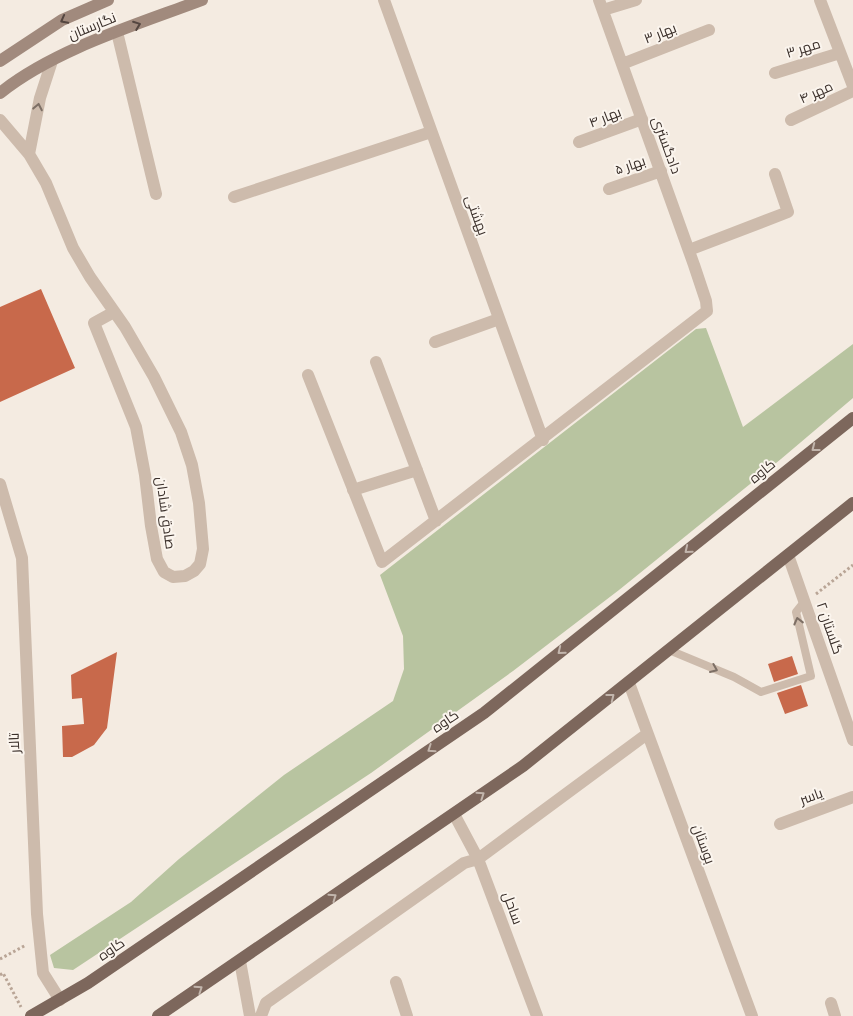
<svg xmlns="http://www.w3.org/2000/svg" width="853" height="1016" font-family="Cabin,Cairo,sans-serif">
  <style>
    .green { fill: #b8c4a0 }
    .building { fill: #c8694b }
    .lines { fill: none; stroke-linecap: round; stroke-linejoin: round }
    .path { stroke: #b9a596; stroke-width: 3; stroke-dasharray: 2.5 2.5; stroke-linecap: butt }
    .service { stroke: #cdbbac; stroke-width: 8 }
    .minor { stroke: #cdbbac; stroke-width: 12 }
    .secondary { stroke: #a18a7d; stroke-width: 12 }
    .primary { stroke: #7d675c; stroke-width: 12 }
    .oneway { stroke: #544640 }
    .oneway2 { stroke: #7d6f65 }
    .oneway3 { stroke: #c2b5ac }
    .labels { text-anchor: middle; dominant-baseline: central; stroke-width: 4; stroke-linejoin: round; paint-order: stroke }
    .street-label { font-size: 14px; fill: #3b302b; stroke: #fbf5ee }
  </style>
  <rect width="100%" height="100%" fill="#f4ebe1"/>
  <!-- green -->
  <path class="green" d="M706,328L743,427L853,344V398L781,459L619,590L513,671L371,773L73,970L54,968L50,955L131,902L179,859L284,775L393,701L404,669L403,636L380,575L696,329Z"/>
  <!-- building -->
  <path class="building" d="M41,289L75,368L0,402V307Z
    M117,652L107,728L94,745L72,757H63L62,726L84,724L82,698L72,699L71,675Z
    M792,656L798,674L774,682L768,664Z
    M801,685L808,706L785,714L777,693Z"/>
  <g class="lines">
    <!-- path -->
    <path class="path" d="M816,594L853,565
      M0,959L26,945
      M0,975L3,973L21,1007"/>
    <!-- service -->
    <path class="service" d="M669,650L734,677L761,692L811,676L796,612L804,602"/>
    <!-- minor -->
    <path class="minor" d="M384,0L543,440
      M820,0L853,86
      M603,10L636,0
      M117,32L156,194
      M622,64L709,30
      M775,73L840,53
      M0,120L29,154L46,183L73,248L90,277L125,327L154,377L181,432L192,465L199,503L203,549L200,564L194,571L185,576L173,577L164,572L157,559L151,526L145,475L136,427L94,323L114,312
      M791,120L853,91
      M579,142L642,119
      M29,154L40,98L52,61
      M609,189L661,171
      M234,197L431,132
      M689,250L788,212L775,174
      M435,342L499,319
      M376,362L436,521
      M308,375L382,562L707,311L706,301L694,265L599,0
      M0,484L22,558L37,914L43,973L60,1000
      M353,490L417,470
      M788,555L853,740
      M629,683L752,1016
      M454,814L478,859L537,1016
      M780,824L853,797
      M240,961L250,1016
      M396,982L407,1016
      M831,1003L835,1016
      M261,1016L266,1003L464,863L478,859L647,734"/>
    <!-- secondary -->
    <path class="secondary" d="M0,61L62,20L108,0
      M0,93C55,49 136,25 202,0"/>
    <!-- primary -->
    <path class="primary" d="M31,1016L88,983L484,713L853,418
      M158,1016L523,766L853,503"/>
  </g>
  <!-- one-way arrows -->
  <defs><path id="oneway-chevron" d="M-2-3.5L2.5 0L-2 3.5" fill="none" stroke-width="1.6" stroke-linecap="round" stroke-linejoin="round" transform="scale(1.25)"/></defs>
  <g class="oneway">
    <use href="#oneway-chevron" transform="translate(64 20) rotate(152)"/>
    <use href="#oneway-chevron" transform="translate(137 25) rotate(-21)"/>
  </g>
  <g class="oneway2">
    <use href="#oneway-chevron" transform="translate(38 107) rotate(-79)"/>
    <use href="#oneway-chevron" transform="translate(798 621) rotate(-104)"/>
    <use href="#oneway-chevron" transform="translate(714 669) rotate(23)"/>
  </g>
  <g class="oneway3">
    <use href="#oneway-chevron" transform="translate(815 448) rotate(142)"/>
    <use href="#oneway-chevron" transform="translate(688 550) rotate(141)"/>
    <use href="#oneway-chevron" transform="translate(561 651) rotate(141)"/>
    <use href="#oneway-chevron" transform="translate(611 697) rotate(-38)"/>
    <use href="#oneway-chevron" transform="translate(431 749) rotate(146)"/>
    <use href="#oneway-chevron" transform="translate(481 795) rotate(-34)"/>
    <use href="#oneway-chevron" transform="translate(333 897) rotate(-35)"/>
    <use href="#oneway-chevron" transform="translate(199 989) rotate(-34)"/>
  </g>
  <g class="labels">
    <!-- street labels -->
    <g class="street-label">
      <text transform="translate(92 26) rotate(-22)">نگارستان</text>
      <text transform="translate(660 33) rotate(-21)">بهار ۳</text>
      <text transform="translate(803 48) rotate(-17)">مهر ۳</text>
      <text transform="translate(816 92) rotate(-24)">مهر ۴</text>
      <text transform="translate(605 117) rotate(-21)">بهار ۴</text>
      <text transform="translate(667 145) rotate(70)">دادگستری</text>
      <text transform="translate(630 165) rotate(-19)">بهار ۵</text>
      <text transform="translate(477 215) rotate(70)">بهشتی</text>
      <text transform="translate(762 471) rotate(-39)">کاوه</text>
      <text transform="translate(166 513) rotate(82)">صادق شادان</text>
      <text transform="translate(830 628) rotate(71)">گلستان ۲</text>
      <text transform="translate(445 721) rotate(-34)">کاوه</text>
      <text transform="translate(14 743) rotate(-93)">تالار</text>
      <text transform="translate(811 796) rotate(-20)">یاسر</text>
      <text transform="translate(704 844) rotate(70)">بوستان</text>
      <text transform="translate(513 908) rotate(70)">ساحل</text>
      <text transform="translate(111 949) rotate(-34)">کاوه</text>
    </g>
  </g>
</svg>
